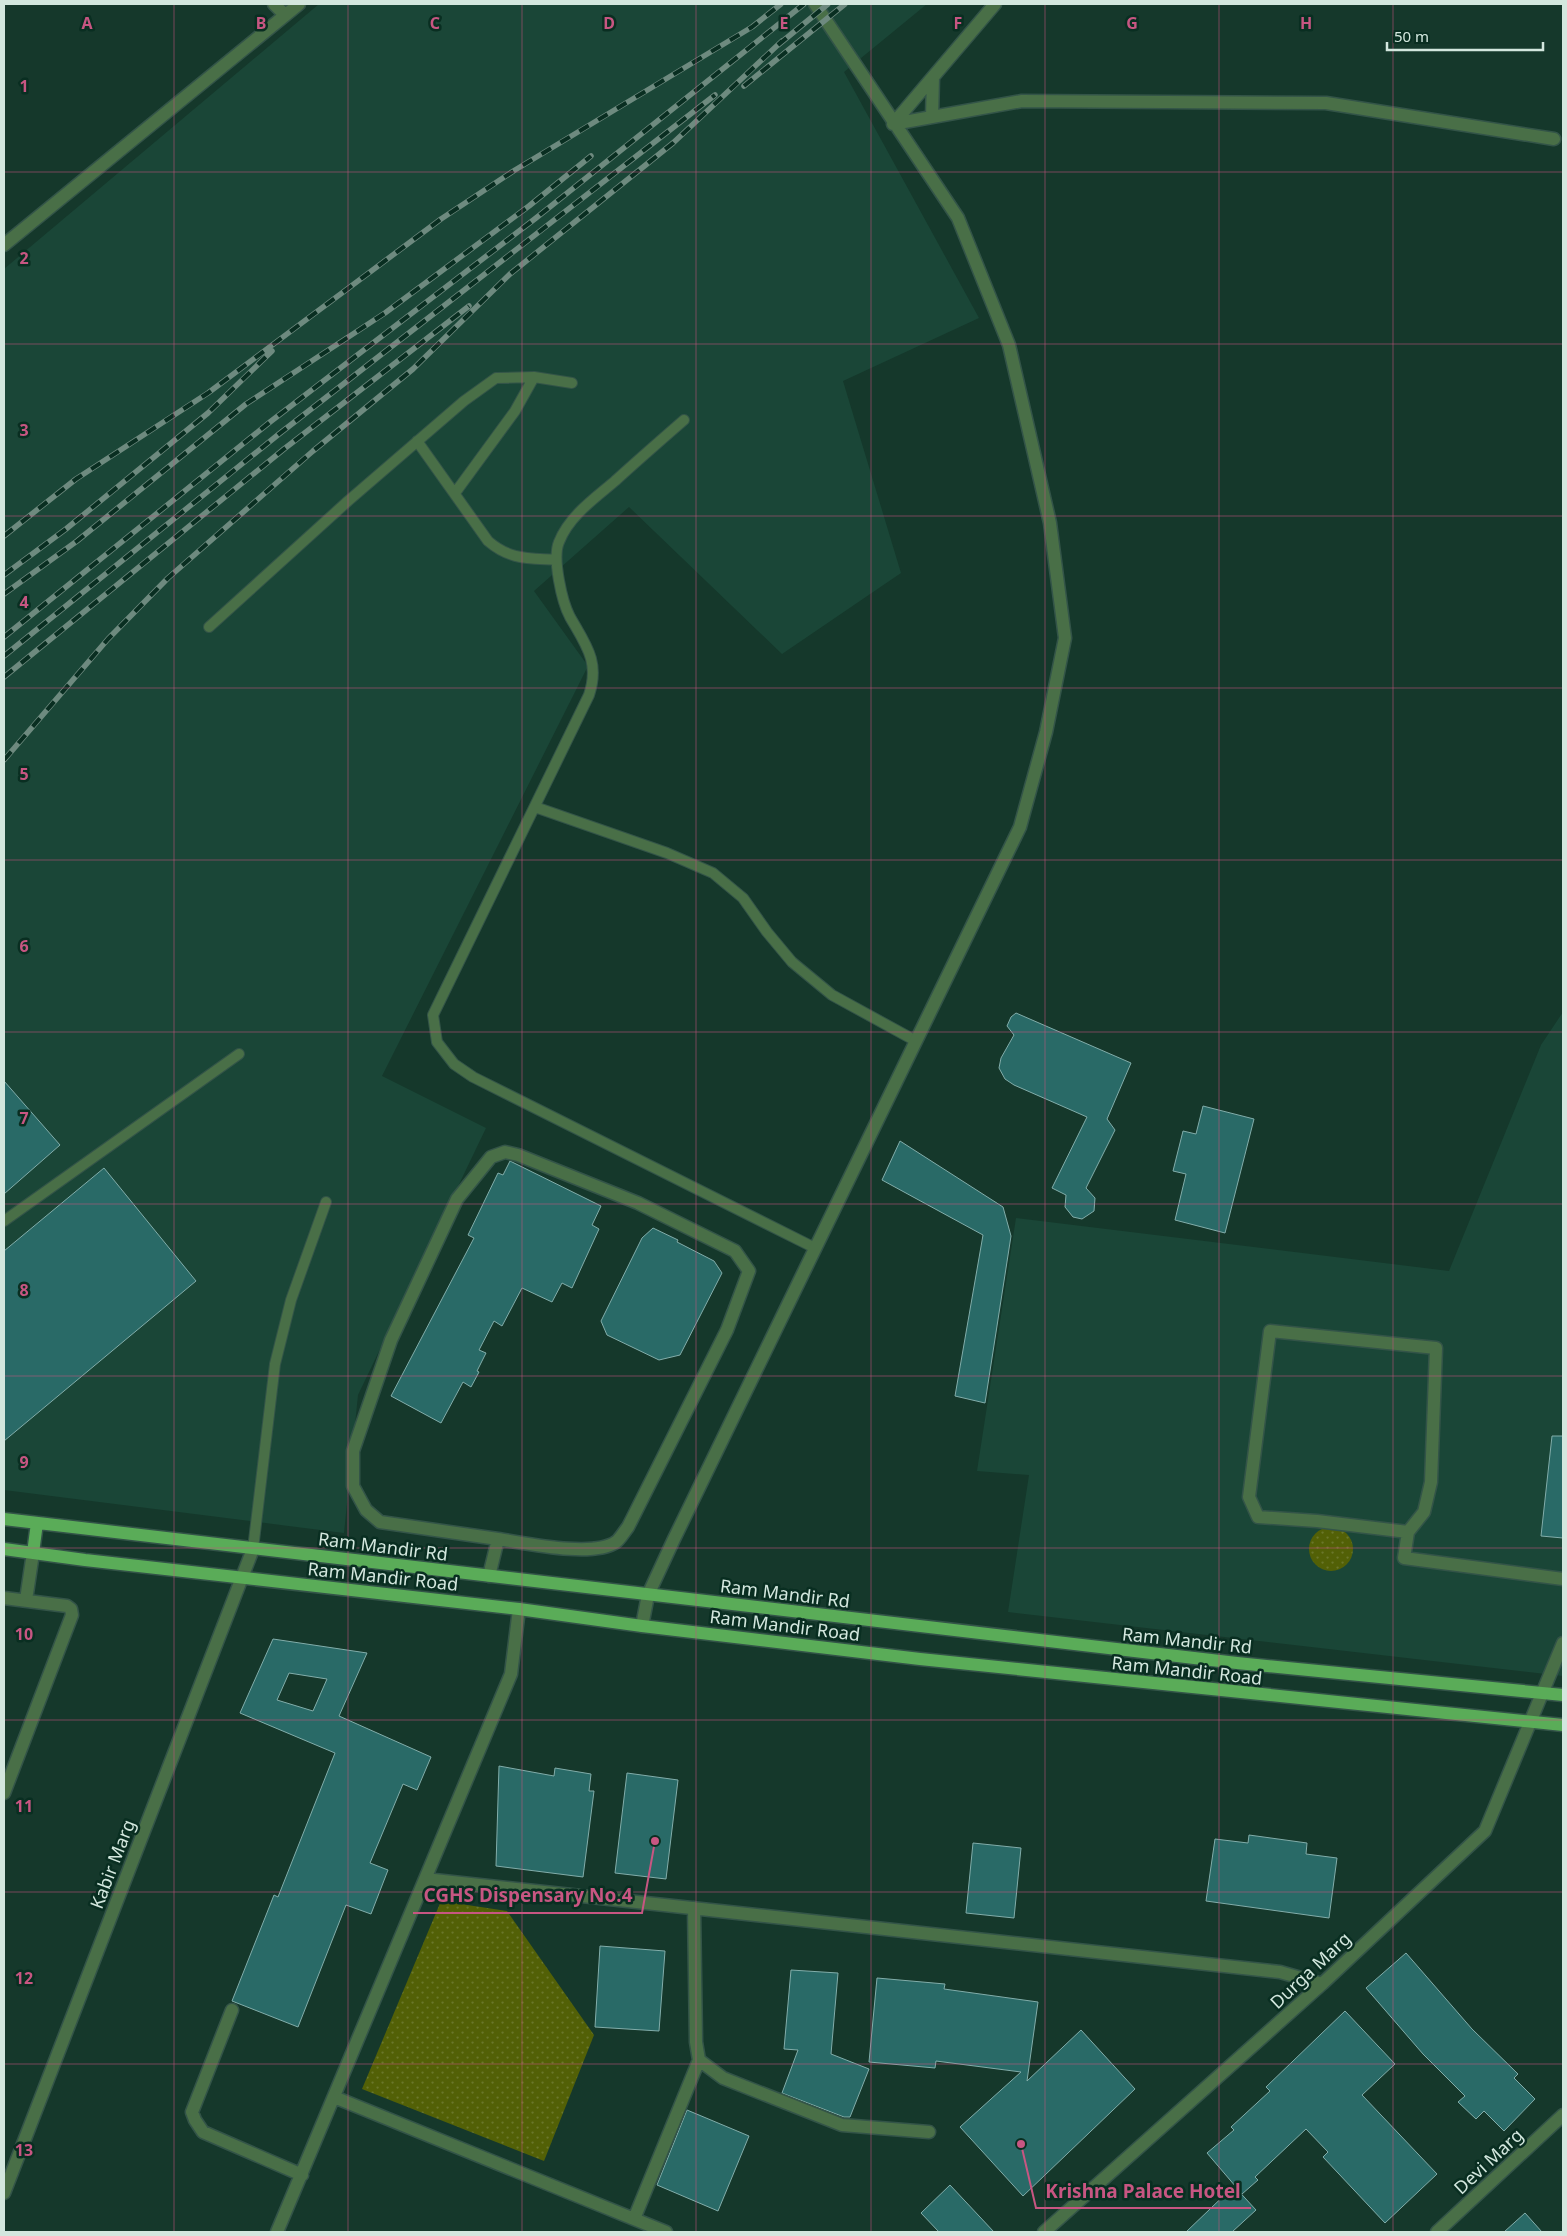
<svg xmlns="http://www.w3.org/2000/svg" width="1567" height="2236" font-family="'Noto Sans',sans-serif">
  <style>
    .built { fill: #1a4637 }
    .grass { fill: url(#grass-dots) }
    .building { fill: #296a67; stroke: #82adaa; fill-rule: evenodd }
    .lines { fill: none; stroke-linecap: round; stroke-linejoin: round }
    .service-casing { stroke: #335448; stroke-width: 12 }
    .minor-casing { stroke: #335448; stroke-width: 15 }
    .tertiary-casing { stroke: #335448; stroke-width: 15 }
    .primary-casing { stroke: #335448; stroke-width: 15 }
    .service { stroke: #496f47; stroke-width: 10 }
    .minor { stroke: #496f47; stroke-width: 12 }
    .tertiary { stroke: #496f47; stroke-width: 12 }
    .primary { stroke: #5aac58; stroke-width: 12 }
    .rail-casing { stroke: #6e8a7f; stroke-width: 5.5 }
    .rail { stroke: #092e21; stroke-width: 4; stroke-dasharray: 11; stroke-linecap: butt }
    .grid { fill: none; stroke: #c75682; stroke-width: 1; stroke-opacity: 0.55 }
    .labels { text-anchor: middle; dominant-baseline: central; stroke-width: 5; stroke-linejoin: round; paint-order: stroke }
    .street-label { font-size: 18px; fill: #d3e7de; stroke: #092e21 }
    .grid-label { font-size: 16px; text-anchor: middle; font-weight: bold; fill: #c75682; stroke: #092e21; stroke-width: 5; stroke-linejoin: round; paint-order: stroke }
    .leader { fill: none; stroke: #c75682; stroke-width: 2 }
    .callout-dot { fill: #c75682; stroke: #092e21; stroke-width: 2 }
    .callout-label { font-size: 19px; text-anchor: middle; font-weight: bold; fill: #c75682; stroke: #092e21; stroke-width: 5; stroke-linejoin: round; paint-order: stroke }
  </style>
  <defs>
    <pattern id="grass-dots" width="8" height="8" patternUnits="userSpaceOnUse" patternTransform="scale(1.25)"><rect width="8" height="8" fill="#526006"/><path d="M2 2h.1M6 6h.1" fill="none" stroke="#6a772a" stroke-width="1.8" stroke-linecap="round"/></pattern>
  </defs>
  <rect width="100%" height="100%" fill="#15382b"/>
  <!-- built -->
  <path class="built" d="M319,4H927L844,72L979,318L843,381L901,573L782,654L629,507L534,591L588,666L382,1076L486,1128L358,1395L344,1533L4,1490V269Z
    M1563,1012V1676L1008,1612L1029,1475L977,1471L1016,1218L1449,1271L1541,1045Z"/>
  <!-- grass -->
  <path class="grass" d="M1309 1549a22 22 0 1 1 44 0a22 22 0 1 1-44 0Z
    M441,1901L507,1911L594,2035L544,2161L362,2089Z"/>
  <!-- building -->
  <path class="building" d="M1016,1013L1131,1063L1107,1119L1115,1130L1086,1188L1095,1198L1094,1211L1082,1219L1073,1217L1065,1207L1066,1195L1052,1188L1087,1117L1014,1085L1005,1079L999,1068L1001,1058L1014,1035L1007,1026L1011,1017Z
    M4,1081L60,1145L4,1194Z
    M1203,1106L1254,1119L1225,1233L1175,1220L1186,1174L1173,1171L1183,1131L1196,1134Z
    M900,1141L1003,1207L1011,1236L985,1403L955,1396L983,1235L882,1180Z
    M510,1161L601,1206L592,1225L599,1229L572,1288L562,1283L552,1302L522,1288L502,1326L494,1321L479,1350L486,1353L477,1371L479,1372L471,1387L463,1382L441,1423L391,1396L474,1238L468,1235L498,1173L503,1175Z
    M104,1168L196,1281L4,1441V1251Z
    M653,1228L678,1240L677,1242L714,1261L722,1273L680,1355L659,1360L607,1335L601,1321L642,1238Z
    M1552,1436H1563V1538L1541,1536Z
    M273,1639L367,1653L339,1716L431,1757L417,1790L403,1784L370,1863L388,1870L371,1914L346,1905L298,2027L232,2001L274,1895L278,1897L335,1753L240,1713ZM289,1673L327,1679L313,1711L277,1700Z
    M499,1766L554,1776L555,1768L591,1774L589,1791H594L583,1877L496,1866Z
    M627,1773L678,1780L666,1879L615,1873Z
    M1249,1835L1307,1843L1306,1854L1337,1858L1329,1918L1206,1901L1215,1839L1248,1843Z
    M973,1843L1021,1848L1014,1918L966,1913Z
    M600,1946L665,1951L659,2031L595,2027Z
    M1406,1953L1472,2029L1518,2074L1514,2078L1535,2099L1504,2131L1484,2111L1476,2119L1458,2102L1465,2096L1423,2054L1366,1988Z
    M791,1970L838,1973L831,2054L869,2069L850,2117H844L782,2093L798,2050L784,2049Z
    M877,1978L945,1984L944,1989L1038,2002L1027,2081L1081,2030L1135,2089L1023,2196L960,2127L1021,2072L936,2061L935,2068L869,2062Z
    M1345,2011L1395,2064L1362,2095L1437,2174L1385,2223L1323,2157L1328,2152L1306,2129L1255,2177L1258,2180L1242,2194L1207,2153L1234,2130L1231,2127L1270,2091L1266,2087Z
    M687,2110L749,2136L718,2211L657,2185Z
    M950,2185L994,2232H939L921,2213Z
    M1234,2186L1256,2210L1232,2232H1186Z
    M1525,2213L1542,2232H1504Z"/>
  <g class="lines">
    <!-- service casing -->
    <g class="service-casing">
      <path id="service" d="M684,420C661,440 638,460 615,481C595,498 569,516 559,542C552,558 562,602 570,617C586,645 600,662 589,695L433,1015L437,1042L454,1064L473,1077L815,1248
        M417,441L488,541C510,560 528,558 556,560
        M455,493L515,411L534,377
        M209,627L348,501L464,401L496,378L534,377L572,383
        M535,807L667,853L713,873L743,898L767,932L792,962L832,995L916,1041
        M4,1221L239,1054
        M253,1549L275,1364L291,1300L326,1202"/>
    </g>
    <!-- minor casing -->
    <g class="minor-casing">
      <path id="minor" d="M274,4L285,15
        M932,117L933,77
        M893,124L1022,101L1326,103L1554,139
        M893,124L995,4
        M4,245L299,4
        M1408,1532L1317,1521L1258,1517L1249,1497L1270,1331L1436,1348L1431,1482L1424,1512L1408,1532L1404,1558L1563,1579
        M489,1576L498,1539C525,1543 593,1558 616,1542C620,1539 624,1532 628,1527L727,1330L749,1271L735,1251L638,1203L518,1155L505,1152L491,1157L457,1199L391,1340L353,1451V1486L366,1510L380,1522L498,1539
        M4,1598L67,1606L71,1609L72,1615L4,1793
        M26,1600L33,1553
        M642,1626L648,1595L674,1539L1020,827L1046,732L1065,638L1050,523L1009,345L958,218L815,4
        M425,1879L1280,1972L1322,1984
        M694,1908L696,2042L699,2060L723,2078L842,2125L929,2132
        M232,2010L192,2112L195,2120L203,2132L302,2175
        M334,2097L666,2232
        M634,2219L699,2060
        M277,2232L511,1674L519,1609
        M1044,2232L1322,1984L1485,1831L1563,1643
        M1437,2232L1563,2115"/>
    </g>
    <!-- tertiary casing -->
    <g class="tertiary-casing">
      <path id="tertiary" d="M4,2193L253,1549"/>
    </g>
    <!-- primary casing -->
    <g class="primary-casing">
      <path id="primary" d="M4,1519L1237,1663L1563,1695
        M4,1549L85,1560L519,1609L642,1626L920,1659L1563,1725
        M33,1553L37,1523"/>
    </g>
    <!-- service -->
    <use href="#service" class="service"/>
    <!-- minor -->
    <use href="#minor" class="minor"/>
    <!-- tertiary -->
    <use href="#tertiary" class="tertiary"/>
    <!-- primary -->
    <use href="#primary" class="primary"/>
    <!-- rail casing -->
    <g class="rail-casing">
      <path id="rail" d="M778,45L828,4
        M744,86L845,4
        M4,536L76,479L208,393L441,219L515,170L752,27L781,4
        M4,575L66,529L208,413L272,351
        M4,594L77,541L246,404L385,313L529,206L591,156
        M4,637L270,422L536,218L804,4
        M4,656L279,434L715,95
        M4,677L284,449L469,306
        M4,760L108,639L168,578L313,451L413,369L510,274L673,143L782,41"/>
    </g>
    <!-- rail -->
    <use href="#rail" class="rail"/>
  </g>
  <!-- grid -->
  <path class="grid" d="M174,4V2232M348,4V2232M522,4V2232M696,4V2232M871,4V2232M1045,4V2232M1219,4V2232M1393,4V2232M4,172H1563M4,344H1563M4,516H1563M4,688H1563M4,860H1563M4,1032H1563M4,1204H1563M4,1376H1563M4,1548H1563M4,1720H1563M4,1892H1563M4,2064H1563"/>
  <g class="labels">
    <!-- street labels -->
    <g class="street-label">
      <text transform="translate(383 1546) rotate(7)">Ram Mandir Rd</text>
      <text transform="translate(383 1576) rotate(6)">Ram Mandir Road</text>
      <text transform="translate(785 1593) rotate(7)">Ram Mandir Rd</text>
      <text transform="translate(785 1625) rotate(7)">Ram Mandir Road</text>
      <text transform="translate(1187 1640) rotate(6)">Ram Mandir Rd</text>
      <text transform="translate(1187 1670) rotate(6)">Ram Mandir Road</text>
      <text transform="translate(112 1864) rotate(-69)">Kabir Marg</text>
      <text transform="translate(1310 1970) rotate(-43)">Durga Marg</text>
      <text transform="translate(1488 2161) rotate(-43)">Devi Marg</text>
    </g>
  </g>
  <g class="grid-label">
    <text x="87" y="29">A</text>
    <text x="261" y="29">B</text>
    <text x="435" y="29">C</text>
    <text x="609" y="29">D</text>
    <text x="784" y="29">E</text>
    <text x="958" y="29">F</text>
    <text x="1132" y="29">G</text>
    <text x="1306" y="29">H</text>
    <text x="24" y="92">1</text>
    <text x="24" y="264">2</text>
    <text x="24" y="436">3</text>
    <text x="24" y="608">4</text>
    <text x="24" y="780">5</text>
    <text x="24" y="952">6</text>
    <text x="24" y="1124">7</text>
    <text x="24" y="1296">8</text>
    <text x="24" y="1468">9</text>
    <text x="24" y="1640">10</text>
    <text x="24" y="1812">11</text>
    <text x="24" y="1984">12</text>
    <text x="24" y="2156">13</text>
  </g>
  <!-- callouts -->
  <path class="leader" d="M655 1841L642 1913H413M1021 2144L1036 2208H1251"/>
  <g class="callout-dot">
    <circle cx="655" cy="1841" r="5"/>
    <circle cx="1021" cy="2144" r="5"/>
  </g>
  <g class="callout-label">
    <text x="528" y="1902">CGHS Dispensary No.4</text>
    <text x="1143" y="2198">Krishna Palace Hotel</text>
  </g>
  <!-- border -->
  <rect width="1567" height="2236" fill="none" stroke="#d3e7de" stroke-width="10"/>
  <!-- scale -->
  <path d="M1387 42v8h156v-8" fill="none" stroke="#d3e7de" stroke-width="2.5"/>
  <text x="1394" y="42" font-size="15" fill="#d3e7de" stroke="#092e21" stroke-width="4" paint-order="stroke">50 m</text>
</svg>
